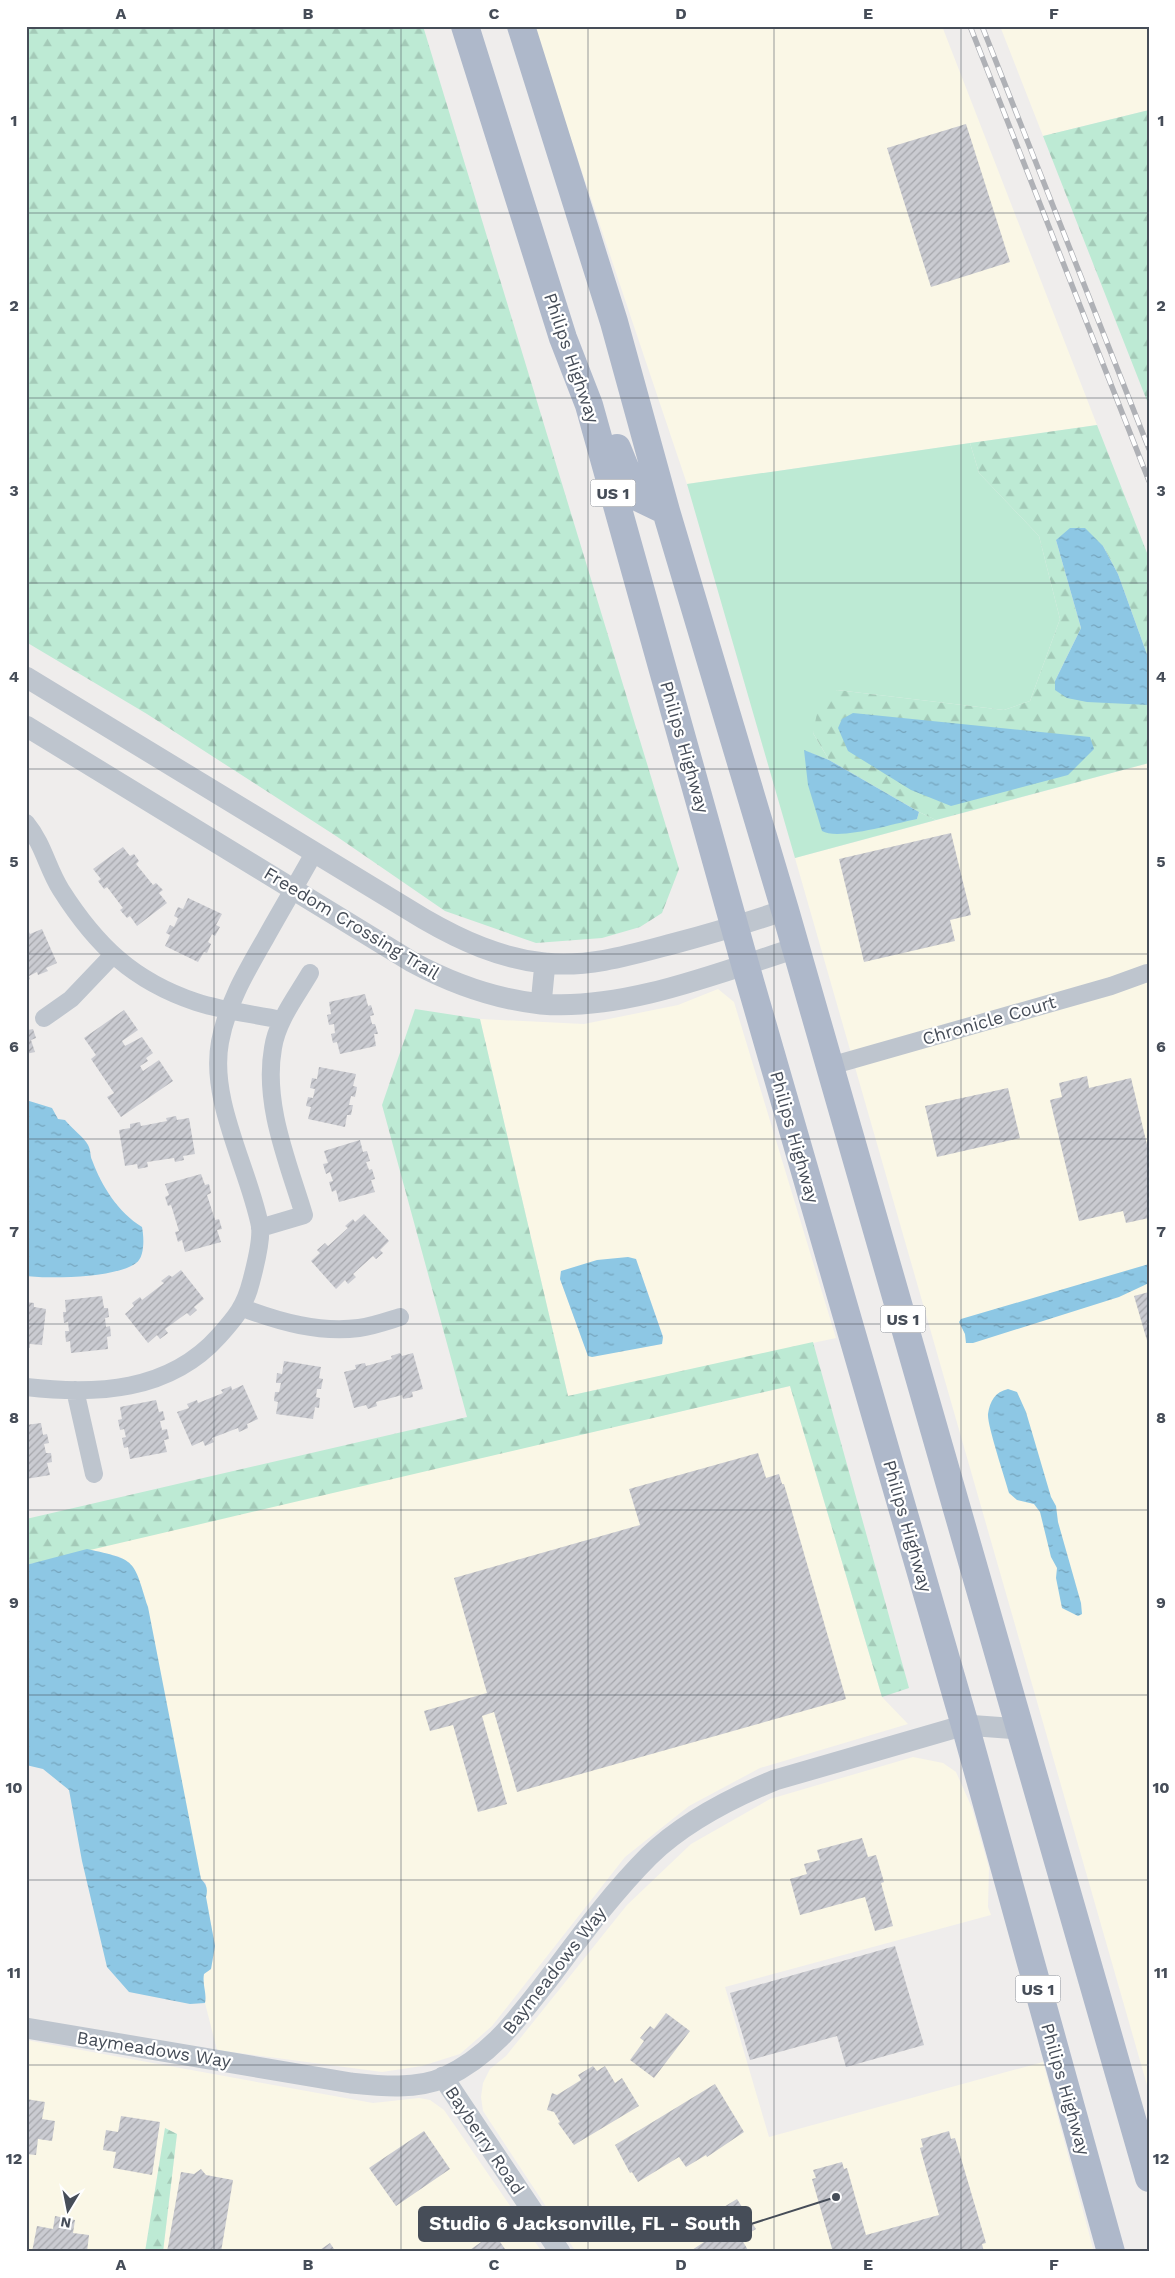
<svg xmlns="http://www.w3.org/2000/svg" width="1175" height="2278" font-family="'Work Sans',sans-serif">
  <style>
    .commercial { fill: #faf7e6; fill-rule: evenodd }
    .green { fill: #bdead4 }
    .forest { fill: url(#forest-firs) }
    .water { fill: url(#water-ripples) }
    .building { fill: url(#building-hatch) }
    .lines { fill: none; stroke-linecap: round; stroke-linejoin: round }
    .minor { stroke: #bec5ce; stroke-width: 18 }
    .tertiary { stroke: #bec5ce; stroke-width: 21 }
    .primary { stroke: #aeb8ca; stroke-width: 28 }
    .rail-casing { stroke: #afb1b6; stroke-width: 5.5 }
    .rail { stroke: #fff; stroke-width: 4; stroke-dasharray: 11; stroke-linecap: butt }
    .grid { fill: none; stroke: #464d58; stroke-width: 1; stroke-opacity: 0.55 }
    .labels { text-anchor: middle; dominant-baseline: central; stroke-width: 4.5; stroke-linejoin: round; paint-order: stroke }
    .shield { fill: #fff; stroke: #7e828a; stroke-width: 1 }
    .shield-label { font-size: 16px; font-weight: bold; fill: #464d58 }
    .street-label { font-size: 18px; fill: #464d58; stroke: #fff }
    .leader { fill: none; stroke: #464d58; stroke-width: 2 }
    .callout-dot { fill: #464d58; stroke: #fff; stroke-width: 2 }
    .callout { fill: #464d58; stroke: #464d58; stroke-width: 2 }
    .callout-label { font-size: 19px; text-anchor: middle; font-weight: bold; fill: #fff }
    .neatline { fill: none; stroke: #464d58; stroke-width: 2 }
    .grid-label { font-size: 16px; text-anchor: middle; font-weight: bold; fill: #464d58 }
  </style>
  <defs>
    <pattern id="forest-firs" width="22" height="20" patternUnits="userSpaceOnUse" patternTransform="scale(1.25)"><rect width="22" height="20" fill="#bdead4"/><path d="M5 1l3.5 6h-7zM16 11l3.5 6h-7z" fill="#a4cab8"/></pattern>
    <pattern id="water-ripples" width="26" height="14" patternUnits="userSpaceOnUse" patternTransform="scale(1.25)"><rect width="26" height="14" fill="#8dc7e4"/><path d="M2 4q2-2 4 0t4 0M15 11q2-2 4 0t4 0" fill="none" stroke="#75a4bc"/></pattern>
    <pattern id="building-hatch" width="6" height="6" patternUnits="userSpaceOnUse" patternTransform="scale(1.25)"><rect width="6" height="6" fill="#cacbd1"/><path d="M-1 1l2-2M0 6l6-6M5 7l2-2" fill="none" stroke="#a6a7ac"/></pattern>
  </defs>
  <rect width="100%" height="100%" fill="#efedec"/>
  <!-- commercial -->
  <path class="commercial" d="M533,26H942L1097,425L687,484Z
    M1000,26H1149V110L1043,136Z
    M1149,763V2092L795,858Z
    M718,989L734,1002L836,1338L568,1396L480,1019L584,1024L678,1005ZM636,1259L663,1336L662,1344L588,1356L560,1279L561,1271Z
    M790,1386L882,1697L908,1724L760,1768L689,1806L625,1857L492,2026L460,2054L422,2066L382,2072L217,2050L205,2003L206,1997L203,1983L204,1974L211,1969L215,1946L206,1897V1883L201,1879L121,1557L87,1549Z
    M913,1757L943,1763L956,1772L972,1808L989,1868L988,1907L991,1915L725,1987L769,2137L1043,2062L1094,2252H576L483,2111L481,2097L483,2083L490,2069L506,2056L627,1905L691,1844L770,1799Z
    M26,2040L373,2103L419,2098L430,2100L444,2110L542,2252H163L177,2134L165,2128L145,2252H26Z"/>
  <!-- green -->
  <path class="green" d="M970,443L979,473L1039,536L1060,619L1030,701L1004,710L837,690L813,733L829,760L805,751L917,819L919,812L936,820L795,858L687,484Z"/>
  <!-- forest -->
  <path class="forest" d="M26,26H423L679,869L662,913L640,927L602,938L536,943L445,911L336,836L147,714L26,642Z
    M1149,110V406L1043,136Z
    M1097,425L1149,558V660L1118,574L1103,546L1056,540L1081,628L1055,681L1149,705V763L936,820L919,812L829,760L813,733L819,703L837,690L1004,710L1030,701L1060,619L1039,536L979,473L970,443Z
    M415,1009L480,1019L568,1396L813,1342L909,1688L882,1697L790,1386L26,1565V1519L467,1417L382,1105Z
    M165,2128L177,2134L163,2252H145Z"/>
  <!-- water -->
  <path class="water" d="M1070,528H1085L1103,546L1118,574L1149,660V705L1087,702L1067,698L1055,690V681L1081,628L1056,540Z
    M853,713L1090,737L1094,749L1068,775L951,806L911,790L848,751L838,728L842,719Z
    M804,750L829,760L919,812L917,819C896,823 838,841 822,831L808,785Z
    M26,1100L52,1108L58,1119L65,1120C72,1129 84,1137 88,1145C91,1150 90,1156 92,1160C102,1187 118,1212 142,1227C144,1237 145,1257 136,1263C116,1278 51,1279 26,1276Z
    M628,1257L636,1259L663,1337L662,1344L592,1357L588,1356L560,1279L561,1271L597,1260Z
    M1149,1264V1283L1119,1297L973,1343H966L965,1334L959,1322L961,1319Z
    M1008,1389L1017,1392L1026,1412L1051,1497L1056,1506L1058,1522L1081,1603L1082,1614L1078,1616L1062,1608L1056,1578L1057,1568L1051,1557L1040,1512L1034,1504L1017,1500L1009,1493C1005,1478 987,1425 988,1414C990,1401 995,1392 1008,1389Z
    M87,1549C137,1560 133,1559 148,1607L201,1879C207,1885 208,1889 206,1897L215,1946L211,1969L204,1974C202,1984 207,1993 205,2003L190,2004L129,1992L107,1967L82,1861L69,1790L43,1769L26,1765V1565Z"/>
  <!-- building -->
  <path class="building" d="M966,124L1010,262L931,287L887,148Z
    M951,833L971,915L950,920L955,941L864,962L839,859Z
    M123,847L130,856L134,854L139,861L136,864L153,885L156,883L163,890L159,893L167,903L137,926L130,916L127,918L120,910L123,908L107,887L104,889L98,881L101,879L93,869Z
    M188,898L222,914L216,925L220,927L215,936L212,934L208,942L211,944L207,953L204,952L198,962L165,946L170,935L166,933L170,925L174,927L178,918L174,916L178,907L183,909Z
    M42,929L57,963L46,968L48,971L38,975L37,972L29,976L30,979L26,981V931L28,930L30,934Z
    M365,994L368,1006L371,1005L374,1015L370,1016L372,1024H375L378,1034H374L376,1046L340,1054L337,1042L333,1043L331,1034L335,1033L334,1024L329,1025L327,1015L331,1014L329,1002Z
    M124,1010L138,1030L122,1041L125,1046L142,1037L153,1053L146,1058L148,1061L140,1066L143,1071L159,1060L173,1081L121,1117L107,1097L114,1093L91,1059L96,1055L84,1038Z
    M26,1025L28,1030L33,1029L36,1038L31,1040L35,1052L26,1054Z
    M319,1067L356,1074L353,1086L357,1087L355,1097L351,1096L349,1105H353L351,1115H347L345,1127L308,1119L311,1107L306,1106L308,1097L313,1098L315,1089L310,1088L312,1078L317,1079Z
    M1087,1076L1089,1088L1131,1078L1149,1153V1218L1126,1223L1123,1211L1079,1221L1050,1100L1062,1097L1059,1083Z
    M1008,1088L1020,1138L937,1157L925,1106Z
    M176,1116L177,1120L189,1118L195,1154L183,1156L184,1160L175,1162L174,1158L147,1162L148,1167L138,1169L137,1164L125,1166L119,1130L130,1128V1124L140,1122L141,1126L167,1121L166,1118Z
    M360,1140L363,1152L367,1151L370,1161L366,1162L369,1170L372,1169L375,1179L371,1180L375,1192L339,1202L336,1190L332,1192L329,1182L333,1181L330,1172L326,1174L323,1164L328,1163L324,1151Z
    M201,1174L205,1185L209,1184L211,1193L207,1195L215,1220L219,1219L222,1229L217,1230L221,1242L185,1252L182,1240L178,1242L175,1232L179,1231L171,1205L168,1206L165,1197L169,1195L165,1184Z
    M364,1214L389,1241L380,1250L383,1253L376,1259L373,1256L353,1274L356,1277L348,1284L345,1280L336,1289L311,1261L320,1253L317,1250L325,1243L328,1246L348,1228L345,1226L353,1219L355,1222Z
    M181,1270L204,1299L194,1307L197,1310L190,1316L187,1313L165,1329L168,1333L160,1339L157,1335L148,1343L125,1314L134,1306L132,1303L140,1297L142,1300L164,1283L161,1281L169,1275L172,1277Z
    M1149,1292V1344H1148L1134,1296Z
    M102,1296L104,1308H108L109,1317L105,1318L106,1327L110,1326L111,1336L107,1337L108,1349L71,1353L70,1341L66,1342L65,1331H69L68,1322L64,1323L63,1312H66L65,1300Z
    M26,1302L34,1303V1307L46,1309L42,1345L30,1344V1348L26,1347Z
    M400,1353L402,1356L413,1353L423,1389L412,1392L413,1397L403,1399L402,1395L376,1402L377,1406L368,1409L366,1405L354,1408L344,1372L356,1369L355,1365L365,1363L366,1366L392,1359L391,1356Z
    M284,1361L321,1367L319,1378L323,1379L321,1389H317L316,1397L320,1398L319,1408L315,1407L313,1419L276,1414L278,1402L274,1401L275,1392H279L281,1383H276L277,1373L282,1374Z
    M243,1385L258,1419L247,1424L248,1428L239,1432L238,1428L212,1438L214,1442L205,1446L203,1441L192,1446L177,1412L189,1408L187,1404L197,1400L198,1403L223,1393L221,1390L231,1386L232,1390Z
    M156,1400L159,1412L163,1411L165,1420L160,1421L162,1430L167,1429L169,1439L164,1440L167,1452L130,1459L128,1447L124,1448L122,1438L126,1437L124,1429L120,1430L118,1420L122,1419L120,1407Z
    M41,1423L43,1435L47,1434L49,1443L44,1444L46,1453H51L52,1462L47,1463L50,1475L26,1479V1425Z
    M758,1453L766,1478L779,1474L782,1484H784L846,1699L517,1792L494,1712L482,1716L507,1804L478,1812L453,1725L430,1731L424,1711L487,1693L454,1578L640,1525L629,1489Z
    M862,1838L868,1857L876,1855L884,1882L881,1883L893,1926L875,1931L865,1897L800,1915L790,1879L807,1874L804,1864L820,1860L817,1850Z
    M895,1946L924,2045L846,2067L837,2036L750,2060L730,1993Z
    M666,2013L690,2031L654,2078L630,2060L644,2041L640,2038L650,2026L654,2029Z
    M593,2066L597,2071L605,2066L615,2083L622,2078L639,2106L574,2145L558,2123L560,2122L554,2112L547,2110L552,2093L557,2095L581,2080L578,2075Z
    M715,2084L744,2132L707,2157L706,2155L686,2167L679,2157L638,2182L632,2172L630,2173L615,2145Z
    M26,2099L45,2102L42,2119L55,2121L52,2141L38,2139L36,2155L26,2154Z
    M121,2116L160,2122L152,2175L113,2168L116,2152L103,2150L106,2130L118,2132Z
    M424,2131L450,2169L396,2206L369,2168Z
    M949,2131L951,2139L955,2138L986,2243L982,2244L984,2252H950V2250L943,2252H833L812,2179L816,2178L813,2170L842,2162L844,2169L847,2168L866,2235L939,2215L920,2148L923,2147L921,2139Z
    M201,2169L206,2175L233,2180L221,2252H167L181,2172L194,2174Z
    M737,2199L756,2229L741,2238L749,2252H689L704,2242L694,2225Z
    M55,2216L75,2220L73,2233L89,2235L87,2252H32L37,2226L53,2229Z
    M494,2233L507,2252H467Z
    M330,2243L336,2252H317Z"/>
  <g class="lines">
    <!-- minor -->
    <path class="minor" d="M26,823C44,845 47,868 61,890C96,945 133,981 196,1002C223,1011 254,1014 282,1020
      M44,1018L71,999L112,956
      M830,1066L1111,986L1147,973
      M260,1228L304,1215C288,1162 263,1104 273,1048C277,1021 296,997 310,973
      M243,1308C280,1322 319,1333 359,1328C373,1326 387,1321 400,1317
      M26,1387C96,1395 169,1392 219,1336C236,1317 245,1306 251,1282C255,1267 262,1241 260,1226C249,1169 209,1101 220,1042C227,1004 246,972 265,939C281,910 298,882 314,853
      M75,1390L94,1474"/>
    <!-- tertiary -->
    <path class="tertiary" d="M26,677L424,919C462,941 500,958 544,963C588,968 631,955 672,944C710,934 747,923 785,910
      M26,726L412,962C453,984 494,999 541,1004C623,1011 718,973 796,948
      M541,1004L545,963
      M26,2028L351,2083C380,2086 417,2090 445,2077C493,2055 521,2014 553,1973C583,1933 613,1892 649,1856C683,1823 731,1798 775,1780L965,1725L1020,1729
      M443,2077L560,2252"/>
    <!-- primary -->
    <path class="primary" d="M465,26L563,338L589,405L745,964L965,1725L1111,2252
      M521,26L614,322L666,511L785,910L1149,2178
      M617,448L637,497L666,511"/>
    <!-- rail casing -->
    <g class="rail-casing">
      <path id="rail" d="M970,26L1149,481
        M982,26L1149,449"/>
    </g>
    <!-- rail -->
    <use href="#rail" class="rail"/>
  </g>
  <!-- grid -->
  <path class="grid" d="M214,26V2252M401,26V2252M588,26V2252M774,26V2252M961,26V2252M26,213H1149M26,398H1149M26,583H1149M26,769H1149M26,954H1149M26,1139H1149M26,1324H1149M26,1510H1149M26,1695H1149M26,1880H1149M26,2065H1149"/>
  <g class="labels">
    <!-- shield labels -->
    <g class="shield">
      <rect x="590.5" y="479.5" width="45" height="27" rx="4"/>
      <rect x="880.5" y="1305.5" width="45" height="27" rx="4"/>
      <rect x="1015.5" y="1975.5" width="45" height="27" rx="4"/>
    </g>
    <g class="shield-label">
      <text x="613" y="493">US 1</text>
      <text x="903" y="1319">US 1</text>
      <text x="1038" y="1989">US 1</text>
    </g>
    <!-- street labels -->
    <g class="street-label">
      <text transform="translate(572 358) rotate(71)">Philips Highway</text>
      <text transform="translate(685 747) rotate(74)">Philips Highway</text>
      <text transform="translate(352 923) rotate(31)">Freedom Crossing Trail</text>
      <text transform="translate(989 1020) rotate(-16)">Chronicle Court</text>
      <text transform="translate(795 1137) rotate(74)">Philips Highway</text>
      <text transform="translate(908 1526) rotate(74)">Philips Highway</text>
      <text transform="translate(554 1970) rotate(-52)">Baymeadows Way</text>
      <text transform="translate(154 2049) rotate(9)">Baymeadows Way</text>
      <text transform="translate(1066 2089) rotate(74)">Philips Highway</text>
      <text transform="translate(485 2140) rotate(56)">Bayberry Road</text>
    </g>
  </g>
  <!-- callouts -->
  <path class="leader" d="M836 2197L751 2224"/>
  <circle class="callout-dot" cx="836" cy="2197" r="5"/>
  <rect class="callout" x="419" y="2207" width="332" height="34" rx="5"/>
  <g class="callout-label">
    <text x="585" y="2230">Studio 6 Jacksonville, FL - South</text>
  </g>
  <!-- border -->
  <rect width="1175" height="2278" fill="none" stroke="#ffffff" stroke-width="55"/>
  <!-- north arrow -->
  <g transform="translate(68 2210) rotate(190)" stroke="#ffffff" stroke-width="4" paint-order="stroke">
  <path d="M0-4L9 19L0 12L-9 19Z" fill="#464d58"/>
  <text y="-8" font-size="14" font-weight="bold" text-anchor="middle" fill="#464d58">N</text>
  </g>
  <rect x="28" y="28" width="1120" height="2222" class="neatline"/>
  <g class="grid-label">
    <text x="121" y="19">A</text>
    <text x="308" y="19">B</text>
    <text x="494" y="19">C</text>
    <text x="681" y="19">D</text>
    <text x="868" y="19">E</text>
    <text x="1054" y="19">F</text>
    <text x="14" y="126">1</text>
    <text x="1161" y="126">1</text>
    <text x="14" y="311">2</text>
    <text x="1161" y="311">2</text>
    <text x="14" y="496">3</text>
    <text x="1161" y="496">3</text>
    <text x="14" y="682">4</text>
    <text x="1161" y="682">4</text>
    <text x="14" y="867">5</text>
    <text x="1161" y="867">5</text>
    <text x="14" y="1052">6</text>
    <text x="1161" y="1052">6</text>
    <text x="14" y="1237">7</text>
    <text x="1161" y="1237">7</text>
    <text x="14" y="1423">8</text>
    <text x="1161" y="1423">8</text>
    <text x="14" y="1608">9</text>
    <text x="1161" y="1608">9</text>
    <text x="14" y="1793">10</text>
    <text x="1161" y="1793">10</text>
    <text x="14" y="1978">11</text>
    <text x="1161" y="1978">11</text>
    <text x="14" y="2164">12</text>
    <text x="1161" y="2164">12</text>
    <text x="121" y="2270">A</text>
    <text x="308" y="2270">B</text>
    <text x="494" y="2270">C</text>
    <text x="681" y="2270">D</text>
    <text x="868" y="2270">E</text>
    <text x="1054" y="2270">F</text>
  </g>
</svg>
